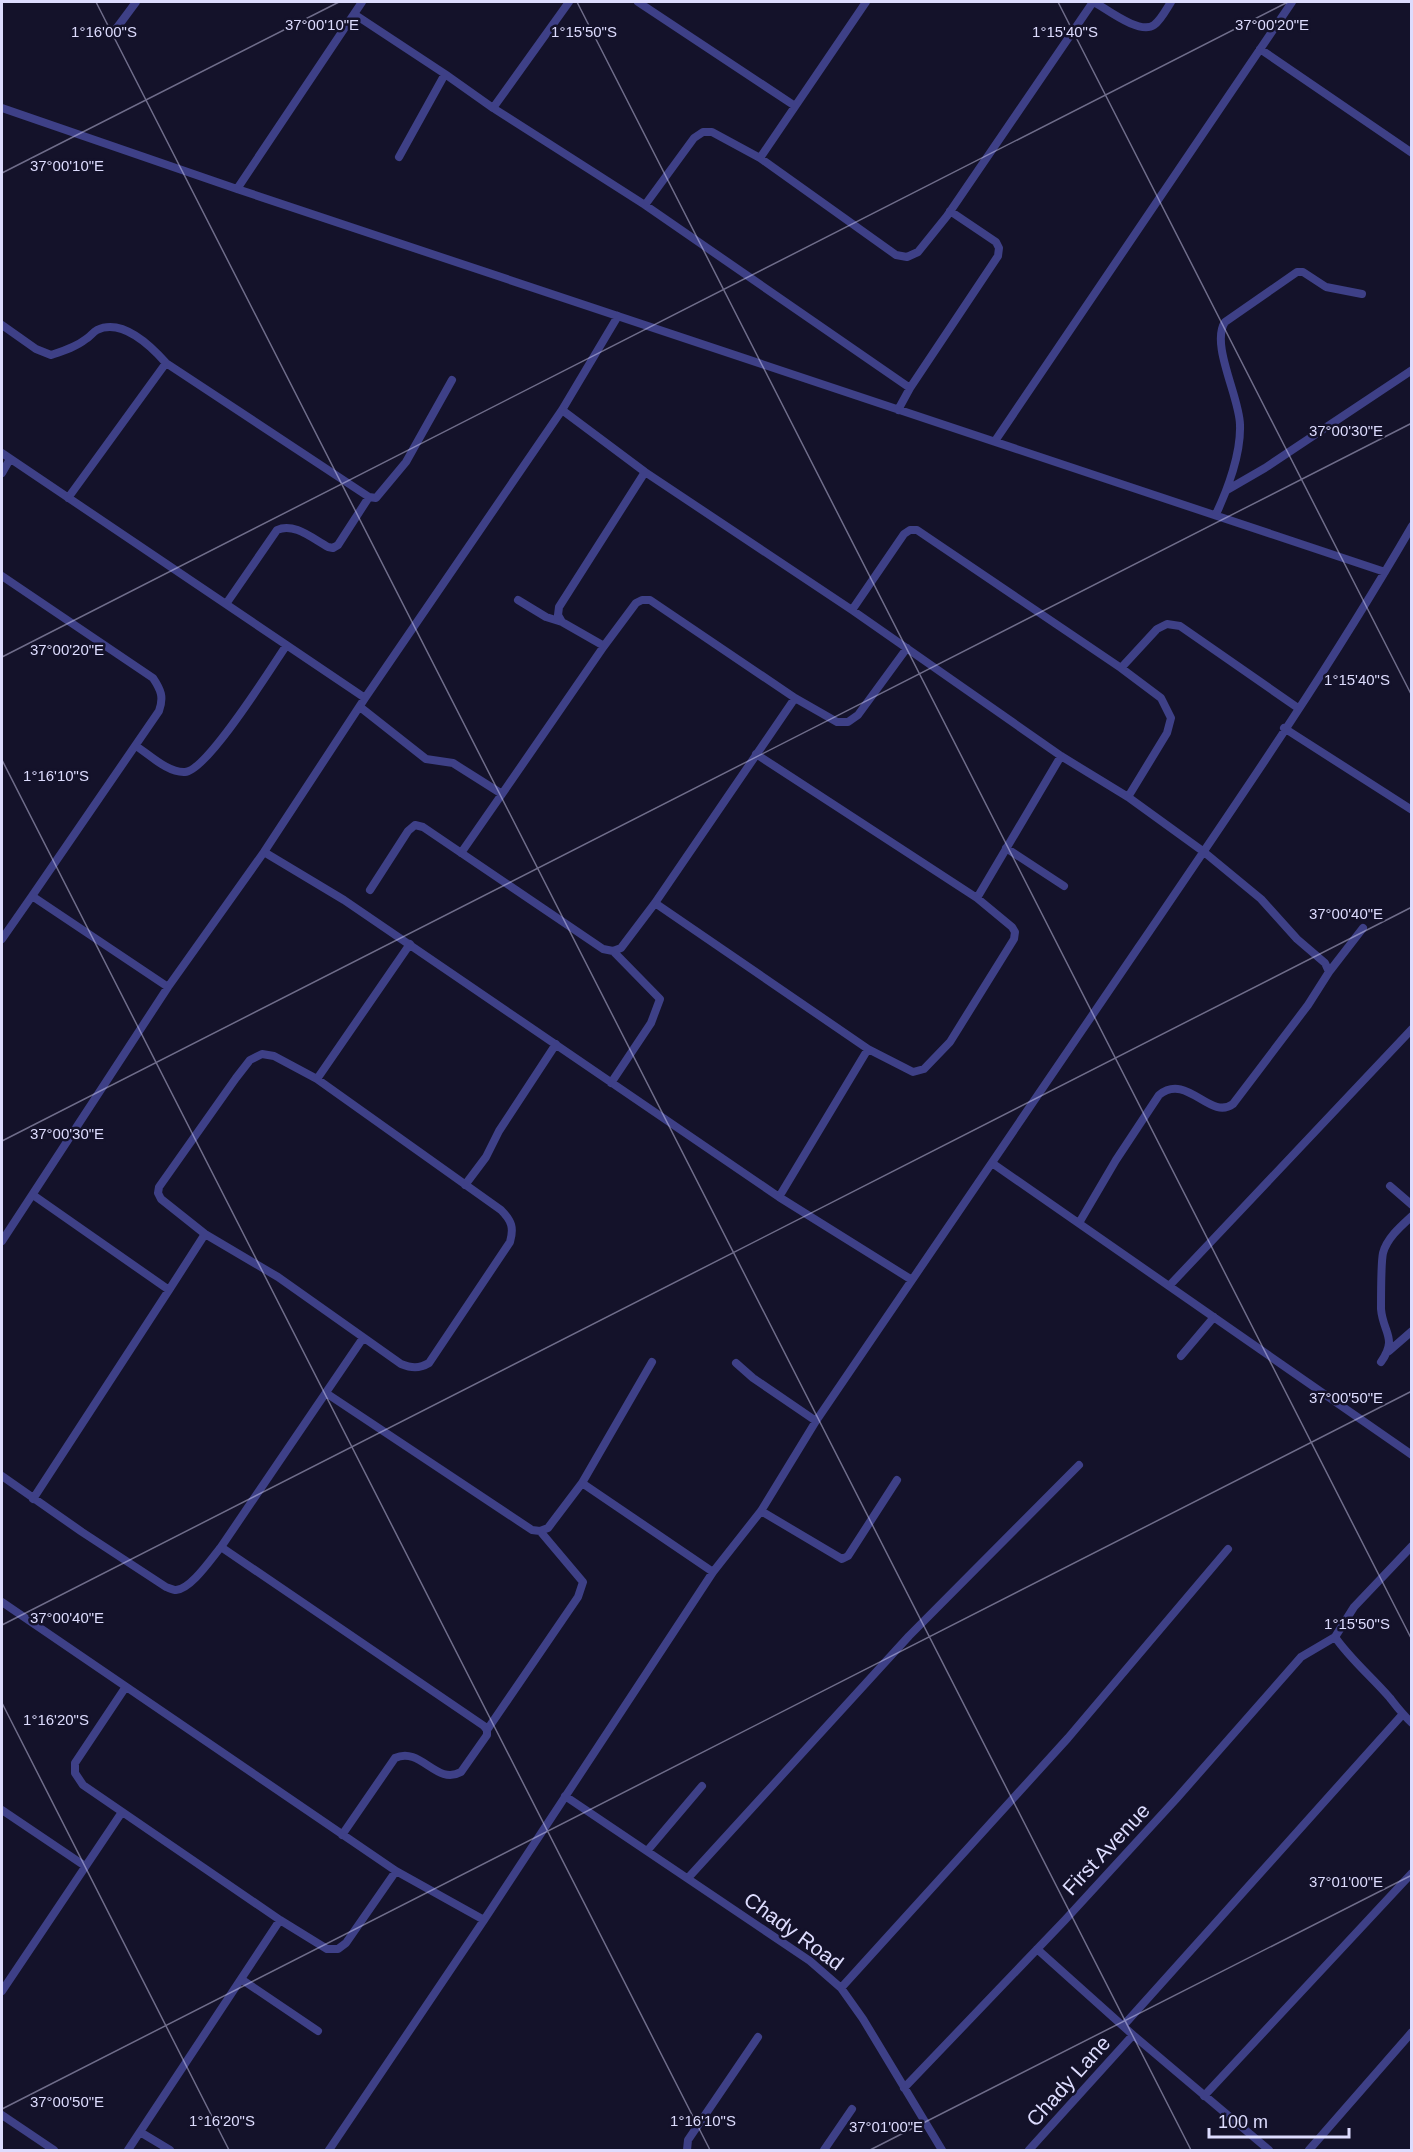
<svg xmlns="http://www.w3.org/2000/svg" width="1413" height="2152" font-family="Arial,sans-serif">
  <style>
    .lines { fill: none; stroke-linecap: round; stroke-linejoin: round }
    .street { stroke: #3e4087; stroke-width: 8 }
    .ticks { fill: none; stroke: #dddcfe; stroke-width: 1.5; stroke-opacity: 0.45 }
    .labels { text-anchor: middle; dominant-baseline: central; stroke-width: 5; stroke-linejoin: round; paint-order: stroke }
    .street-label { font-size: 21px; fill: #dddcfe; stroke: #14122a }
    .ticks-label { font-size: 15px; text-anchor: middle; fill: #dddcfe; stroke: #14122a; stroke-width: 5; stroke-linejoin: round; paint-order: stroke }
  </style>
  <rect width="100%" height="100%" fill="#14122a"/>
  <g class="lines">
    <!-- street -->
    <path class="street" d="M638,2L795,106
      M1094,2C1108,10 1140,35 1154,25C1161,20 1167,8 1171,2
      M354,14L445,74L493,108L645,205L910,388L898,410
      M116,29L136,2
      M1260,49L1412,153
      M2,108L237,189L1385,572
      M493,108L569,2
      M399,157L445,74
      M760,158L866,2
      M237,189L362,2
      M645,205L694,138L703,132H712L760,158L896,255L907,257L918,252L947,216L1093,2
      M2,325L36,349L51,355C63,351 76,347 86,339C90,337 93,332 97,330C122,318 151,346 166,363L369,497L376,498L406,462L452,380
      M910,388L998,256L999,248L996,242L950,211
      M562,410L645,472L852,610L1061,756L1128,797L1204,852L1261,899L1297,939L1325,963L1329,972L1308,1005L1233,1104C1210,1121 1187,1072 1159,1095L1116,1160L1079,1223
      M995,441L1292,2
      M2,453L365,698
      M2,473L10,459
      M1227,490L1265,468L1412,370
      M68,498L166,363
      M1216,514C1228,489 1241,453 1240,425C1240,398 1210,344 1225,322L1297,272H1303L1326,287L1362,294
      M2,576L153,678C161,690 164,697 159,711L32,896L168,987
      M518,600L546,617L562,622
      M226,604L277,530C294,522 313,539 328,547L333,548L338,545L369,497
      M852,610L904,534L910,530H917L1121,668L1157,629L1167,624L1180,626L1298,708
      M604,646L562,622L558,615L559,607L645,472
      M1121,668L1161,698L1171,718L1167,733L1128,797
      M360,707L426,759L453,763L502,794L604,646L636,603L642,600H650L795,698L837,722H848L858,715L907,648
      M1284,728L1412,810
      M136,746C150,755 168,773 185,772C207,771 271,668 286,646
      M756,754L977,898L1061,756
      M1006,848L1064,886
      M264,852L344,900L779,1197L912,1280
      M461,853L502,794
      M370,890L408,831L415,825L423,827L603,949L613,951L621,948L655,903L795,698
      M655,903L868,1049L913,1072L924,1069L950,1042L1014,939L1015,932L1012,927L977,898
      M2,939L32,896
      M1329,972L1363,928
      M262,1054L274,1056L317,1079L501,1210C512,1221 514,1228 510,1242L429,1363C419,1369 411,1368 401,1364L278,1277L205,1234L161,1199L158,1193L159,1187L236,1078L250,1060Z
      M317,1079L410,944
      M611,1083L651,1023L660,999L613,951
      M992,1163L1412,1455
      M465,1185L486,1157L499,1131L556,1044
      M1390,1186L1412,1205
      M33,1195L169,1290L205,1234
      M779,1197L868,1049
      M2,1241L168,987L264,852L365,698L562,410L618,316
      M1170,1285L1412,1029
      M1389,1351L1412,1331
      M1181,1356L1214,1317
      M652,1362L582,1483L713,1572
      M1381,1362C1398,1338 1383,1333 1381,1309C1381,1299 1381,1262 1383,1253C1387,1238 1401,1226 1412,1216
      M736,1363L753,1378L816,1421
      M326,1393L532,1530L540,1531L548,1528L582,1483
      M2,1476L82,1532L166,1587C169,1588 173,1590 176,1590C191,1589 211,1559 221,1547L363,1338
      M33,1499L169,1290
      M761,1511L842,1559L848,1556L897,1480
      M221,1547L484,1726L487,1730V1735L461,1772C436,1786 421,1746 395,1758L342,1835
      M2,1602L396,1871L484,1920
      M1335,1637C1351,1660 1372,1677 1390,1698C1397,1707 1403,1715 1412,1723
      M125,1688L75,1763V1773L83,1785L280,1920L327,1949H338L346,1943L396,1871
      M487,1730L578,1597L583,1582L540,1531
      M565,1796L810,1961L841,1988L863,2019L942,2150
      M2,1810L85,1866
      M647,1851L702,1786
      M688,1878L909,1636L1079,1465
      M1037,1949L1133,2035L1269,2150
      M241,1979L318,2031
      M841,1988L1068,1738L1228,1549
      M2,1991L122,1812
      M1123,2026L1402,1715
      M904,2088L1065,1920L1177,1798L1301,1657L1335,1637L1354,1607L1412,1546
      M1204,2096L1412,1873
      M2,2115L54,2150
      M140,2132L170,2150
      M128,2150L280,1920
      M329,2150L484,1920L713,1572L761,1511L816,1421C923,1263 1031,1106 1138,948C1232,810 1328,671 1412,526
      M687,2150L688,2140L758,2037
      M824,2150L852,2109
      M1029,2150L1133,2035
      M1309,2150L1412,2032"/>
  </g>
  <!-- ticks -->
  <path class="ticks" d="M96,2L1191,2150M577,2L1412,1640M1058,2L1412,696M2,173L339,2M2,657L1288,2M2,760L710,2150M2,1141L1412,423M2,1625L1412,907M2,1703L229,2150M2,2109L1412,1391M870,2150L1412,1875"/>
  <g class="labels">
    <!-- street labels -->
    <g class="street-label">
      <text transform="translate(1106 1849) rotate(-47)">First Avenue</text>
      <text transform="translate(794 1931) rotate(36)">Chady Road</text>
      <text transform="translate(1068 2081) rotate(-48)">Chady Lane</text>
    </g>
  </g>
  <g class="ticks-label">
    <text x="322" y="30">37°00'10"E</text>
    <text x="1272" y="30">37°00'20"E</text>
    <text x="104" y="37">1°16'00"S</text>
    <text x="584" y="37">1°15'50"S</text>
    <text x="1065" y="37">1°15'40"S</text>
    <text x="67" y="171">37°00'10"E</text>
    <text x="1346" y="436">37°00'30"E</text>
    <text x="67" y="655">37°00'20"E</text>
    <text x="1357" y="685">1°15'40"S</text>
    <text x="56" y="781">1°16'10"S</text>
    <text x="1346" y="919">37°00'40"E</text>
    <text x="67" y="1139">37°00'30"E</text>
    <text x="1346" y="1403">37°00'50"E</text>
    <text x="67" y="1623">37°00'40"E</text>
    <text x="1357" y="1629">1°15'50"S</text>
    <text x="56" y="1725">1°16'20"S</text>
    <text x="1346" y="1887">37°01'00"E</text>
    <text x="67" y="2107">37°00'50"E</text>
    <text x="222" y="2126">1°16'20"S</text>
    <text x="703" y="2126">1°16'10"S</text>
    <text x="886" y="2132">37°01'00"E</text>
  </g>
  <!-- border -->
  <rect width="1413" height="2152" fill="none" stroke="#dddcfe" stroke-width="6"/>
  <!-- scale -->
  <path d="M1209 2128v9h140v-9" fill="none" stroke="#dddcfe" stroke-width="3"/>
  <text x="1218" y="2128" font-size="18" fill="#dddcfe" stroke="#14122a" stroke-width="4.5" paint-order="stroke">100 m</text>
</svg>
